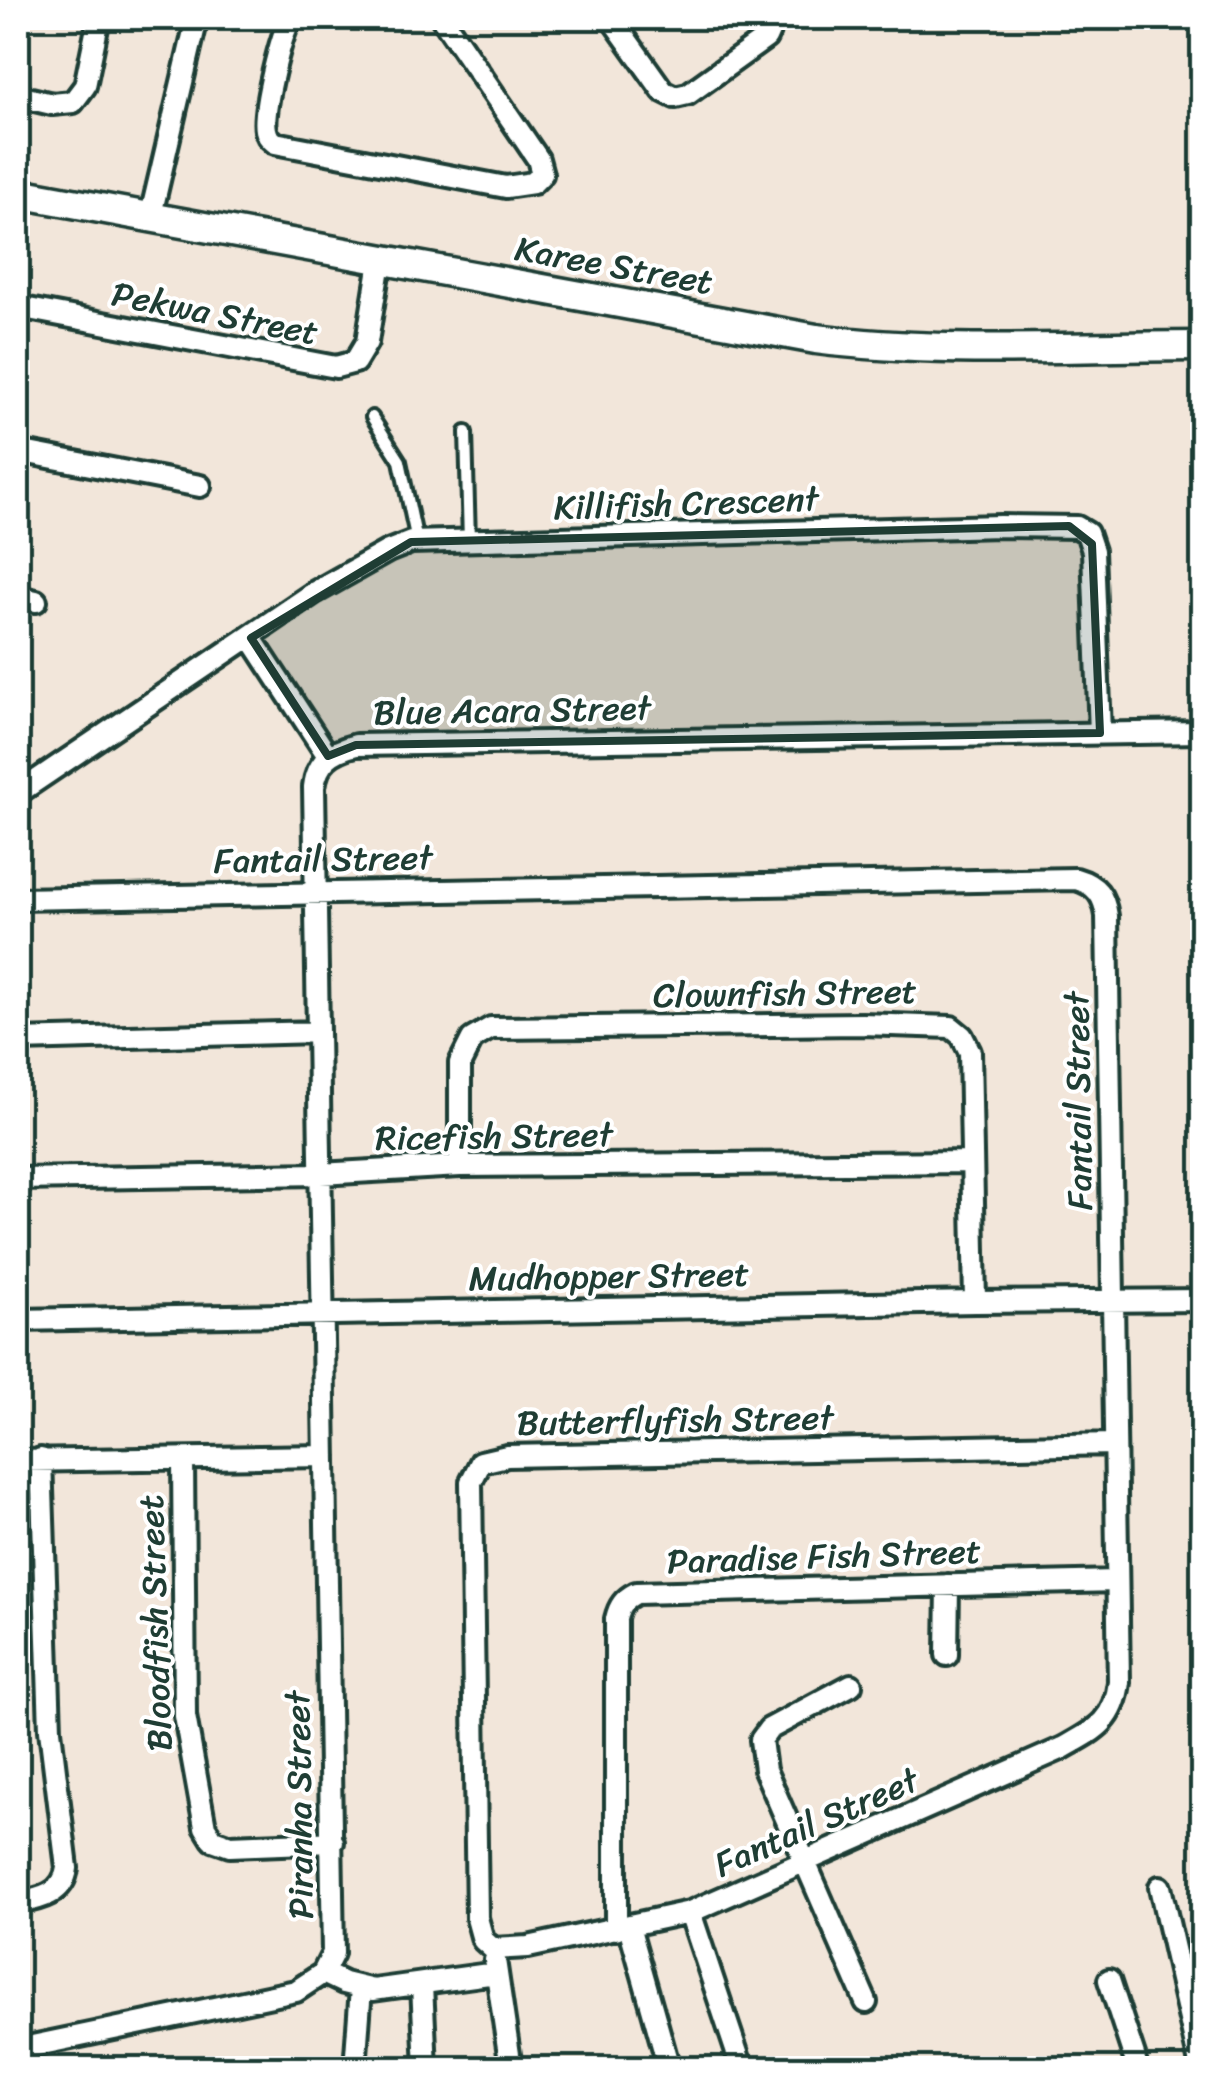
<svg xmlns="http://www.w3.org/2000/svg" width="1220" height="2086" font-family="Sriracha,sans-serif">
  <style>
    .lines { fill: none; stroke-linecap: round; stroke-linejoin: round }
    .lane-casing { stroke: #1f3d34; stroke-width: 18 }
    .street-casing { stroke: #1f3d34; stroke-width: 28 }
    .secondary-casing { stroke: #1f3d34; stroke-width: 35 }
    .lane { stroke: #fff; stroke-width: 10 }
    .street { stroke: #fff; stroke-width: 20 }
    .secondary { stroke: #fff; stroke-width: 28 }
    .marked { fill: #1f3d34; fill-opacity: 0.2; stroke: #1f3d34; stroke-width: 8; stroke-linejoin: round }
    .labels { text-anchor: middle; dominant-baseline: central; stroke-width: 8; stroke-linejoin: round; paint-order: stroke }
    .street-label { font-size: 35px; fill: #1f3d34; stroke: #fff }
  </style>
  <rect width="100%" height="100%" fill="#f2e6da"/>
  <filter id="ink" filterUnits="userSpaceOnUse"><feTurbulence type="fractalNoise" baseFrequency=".01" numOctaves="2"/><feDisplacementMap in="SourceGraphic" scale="20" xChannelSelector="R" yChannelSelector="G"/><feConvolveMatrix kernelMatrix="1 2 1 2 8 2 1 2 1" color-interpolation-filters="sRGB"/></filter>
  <g filter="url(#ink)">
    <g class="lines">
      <!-- lane casing -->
      <g class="lane-casing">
        <path id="lane" d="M372,417L400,461L417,541
          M466,432L469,541"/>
      </g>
      <!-- street casing -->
      <g class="street-casing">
        <path id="street" d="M291,18C281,34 262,112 266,130C268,138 269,137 275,143L506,187L533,183L542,174L538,159L442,18
          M611,18L663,91L675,97L688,94L766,38L775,18
          M18,96L52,104L73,102L85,86L99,18
          M150,219L197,18
          M18,307L336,367L355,362L367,342L380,261
          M18,451L200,486
          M18,597L36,601
          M251,638L328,756
          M18,793L315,592L388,551L411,542L1000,526L1077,527L1087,533L1093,551L1100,733
          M18,899L1076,879C1097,885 1104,896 1107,916L1119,1682C1114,1722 1095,1730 1063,1748L690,1912L528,1947L493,1949L483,1940L477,1918L471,1482L481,1462L507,1456L1114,1444
          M18,1040L318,1032
          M460,1166V1063L472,1039L491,1028L862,1024L951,1027L962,1036L970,1052L975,1302
          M18,1179L320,1174L460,1166L971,1162
          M18,1320L975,1302L1202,1300
          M183,1459L185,1716L205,1827L213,1840L230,1846L333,1842
          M18,1461L325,1456
          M947,1655L948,1585
          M851,1685L769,1729L761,1740L765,1770L866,2002
          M1160,1887L1201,2068
          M18,1903C40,1899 64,1894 67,1868L50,1730L41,1459
          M690,1912L742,2068
          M629,1926L669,2068
          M616,1929V1619C619,1606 624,1599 636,1593L1117,1581
          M495,1960L511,2068
          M323,1973L344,1983L373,1990L496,1973
          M1109,1980L1138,2068
          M422,1985L426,2068
          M18,2049L296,1991L323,1973L333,1953L314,787C317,761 332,751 356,745L1202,732
          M355,2068L361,1988"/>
      </g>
      <!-- secondary casing -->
      <g class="secondary-casing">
        <path id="secondary" d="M18,193L816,339C944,355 1073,346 1202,346"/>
      </g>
      <!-- lane -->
      <use href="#lane" class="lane"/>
      <!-- street -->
      <use href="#street" class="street"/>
      <!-- secondary -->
      <use href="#secondary" class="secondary"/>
    </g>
  </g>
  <!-- marked area -->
  <path class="marked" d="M1069,526L1092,544L1100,733L356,745L328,756L251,638L411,542Z"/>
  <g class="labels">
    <!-- street labels -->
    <g class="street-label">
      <text transform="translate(614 265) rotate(10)">Karee Street</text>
      <text transform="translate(215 313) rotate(11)">Pekwa Street</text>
      <text transform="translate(686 503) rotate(-2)">Killifish Crescent</text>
      <text transform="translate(512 710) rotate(-1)">Blue Acara Street</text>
      <text transform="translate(323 859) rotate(-1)">Fantail Street</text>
      <text transform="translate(785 993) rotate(-1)">Clownfish Street</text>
      <text transform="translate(1078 1101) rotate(-91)">Fantail Street</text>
      <text transform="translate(494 1136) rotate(-1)">Ricefish Street</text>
      <text transform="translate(609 1276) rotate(-1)">Mudhopper Street</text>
      <text transform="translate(675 1420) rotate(-1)">Butterflyfish Street</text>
      <text transform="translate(824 1556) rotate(-2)">Paradise Fish Street</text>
      <text transform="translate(155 1623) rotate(-92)">Bloodfish Street</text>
      <text transform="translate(299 1805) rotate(-91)">Piranha Street</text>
      <text transform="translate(816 1822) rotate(-24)">Fantail Street</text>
    </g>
  </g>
  <!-- margin -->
  <rect width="1220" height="2086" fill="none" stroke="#fff" stroke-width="60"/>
  <rect x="30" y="30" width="1160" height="2026" fill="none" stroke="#1f3d34" stroke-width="4" filter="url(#ink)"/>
</svg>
